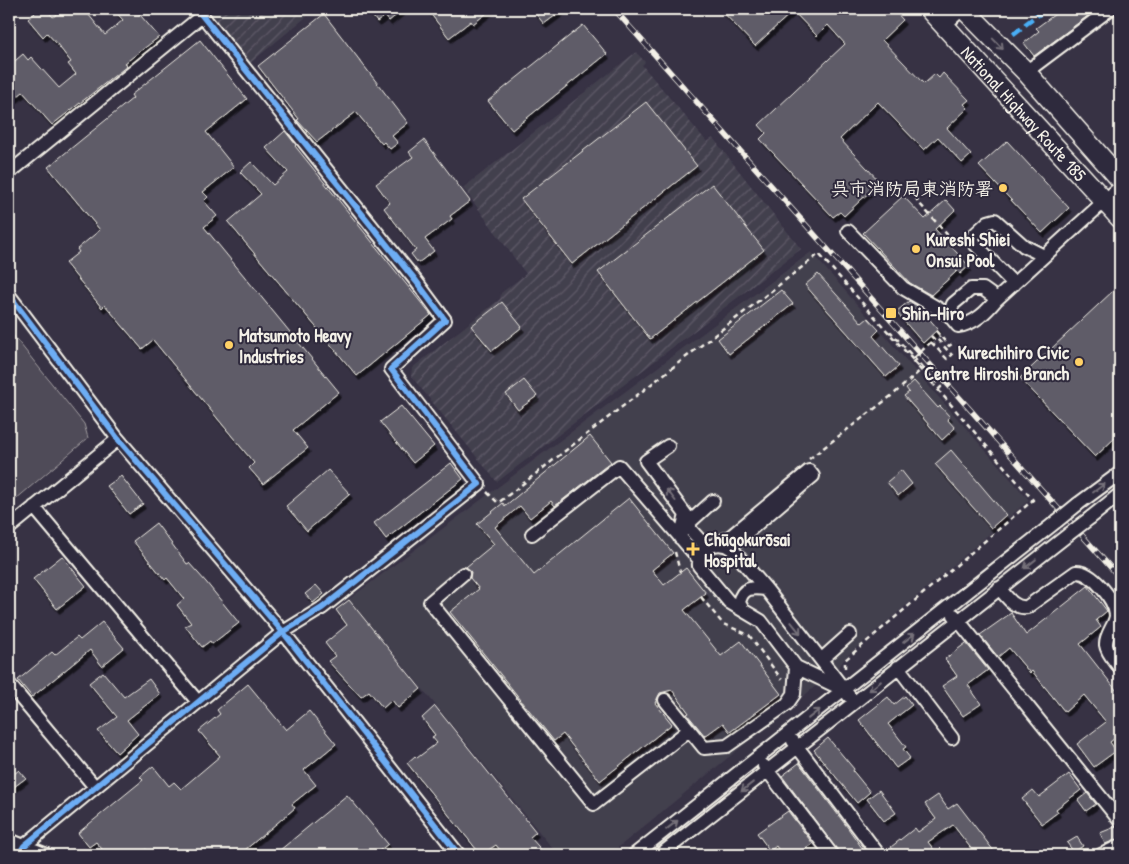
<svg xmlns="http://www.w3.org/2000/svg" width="1129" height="864" font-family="'Patrick Hand','Klee One',sans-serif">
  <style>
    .built { fill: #433f4e }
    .industrial { fill: url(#industrial-furrows) }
    .park { fill: #504b59; stroke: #a29ea0 }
    .building { fill: #5f5c67; stroke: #f4f1e8; filter: url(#shadow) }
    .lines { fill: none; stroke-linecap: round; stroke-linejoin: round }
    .minor-casing { stroke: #f4f1e8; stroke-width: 16 }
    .highway-casing { stroke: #f4f1e8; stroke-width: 22 }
    .path { stroke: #f4f1e8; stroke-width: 2.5; stroke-dasharray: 5 4; stroke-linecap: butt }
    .minor { stroke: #2f2a3d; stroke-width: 12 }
    .highway { stroke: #2f2a3d; stroke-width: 19 }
    .rail-casing { stroke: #f4f1e8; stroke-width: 5.5 }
    .rail { stroke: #2f2a3d; stroke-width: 4; stroke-dasharray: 11; stroke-linecap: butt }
    .minor-bridge-casing { stroke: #f4f1e8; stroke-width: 16; stroke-linecap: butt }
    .path-bridge { stroke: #f4f1e8; stroke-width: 2.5; stroke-dasharray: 5 4; stroke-linecap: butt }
    .minor-bridge { stroke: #2f2a3d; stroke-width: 12 }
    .quiet { stroke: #49aef6; stroke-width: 5; stroke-dasharray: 10 5; stroke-linecap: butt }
    .cycleway-casing { stroke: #2f2a3d; stroke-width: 9 }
    .cycleway { stroke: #6dadf4; stroke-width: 6 }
    .oneway { stroke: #747079 }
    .poi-dot { fill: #ffd166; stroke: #2f2a3d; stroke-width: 2 }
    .labels { text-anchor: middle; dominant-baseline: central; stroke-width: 4; stroke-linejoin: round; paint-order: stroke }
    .street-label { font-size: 18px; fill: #f4f1e8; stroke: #2f2a3d }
    .poi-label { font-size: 18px; font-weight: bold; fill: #f4f1e8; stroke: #2f2a3d; text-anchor: start }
  </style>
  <defs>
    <pattern id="industrial-furrows" width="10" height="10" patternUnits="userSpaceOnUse" patternTransform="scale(1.25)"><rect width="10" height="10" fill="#433f4e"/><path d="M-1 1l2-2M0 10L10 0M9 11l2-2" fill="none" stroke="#5f5b68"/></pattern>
    <filter id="shadow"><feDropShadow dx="2.5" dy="4.5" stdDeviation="0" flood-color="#0009"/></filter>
  </defs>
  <rect width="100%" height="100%" fill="#373244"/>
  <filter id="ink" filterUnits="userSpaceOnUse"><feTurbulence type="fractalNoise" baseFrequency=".02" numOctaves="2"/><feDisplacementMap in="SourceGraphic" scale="10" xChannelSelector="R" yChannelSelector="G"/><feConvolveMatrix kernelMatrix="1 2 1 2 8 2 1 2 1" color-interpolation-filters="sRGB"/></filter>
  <g filter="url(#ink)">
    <!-- built -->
    <path class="built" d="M811,252L1029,500L845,658L839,667L609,855H558L349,599Z"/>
    <!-- industrial -->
    <path class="industrial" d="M204,9H316L249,64Z
      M636,52L645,62L642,65L707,142L713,138L801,249L497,482L411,376L412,368L500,299L501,293L526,274L463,188Z"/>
    <!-- park -->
    <path class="park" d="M9,330L84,424L88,438L9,505Z"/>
    <!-- building -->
    <path class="building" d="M31,9H46L53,17L64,9H84L105,35L123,20L113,9H135L159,37L125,63L127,66L52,125L23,92L9,103V66L23,54L28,60L31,57L59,88L76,74L68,64L71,62L57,44L47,33L43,37L28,19L35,13Z
      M367,9H404L389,21L385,16L377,22Z
      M427,9H492L473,24L471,21L449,38Z
      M532,9H564L544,24Z
      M720,9H893L903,20L882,40L924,84L935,74L939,78L943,73L969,100L964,104L968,108L947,128L971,155L962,163L938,137L924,150L878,102L840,139L880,182L844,216L840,212L833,217L760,139L766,133L759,125L845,44L828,25L817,36L793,11L755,46Z
      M1062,9H1097L1034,56L1024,43L1039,31L1036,28Z
      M324,14L408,123L392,136L398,143L390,149L384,142L382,144L356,112L317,142L297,120L299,119L258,66Z
      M583,25L607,54L512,130L488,101Z
      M200,40L247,99L206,132L234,167L203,192L208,197L204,201L217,216L204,227L339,392L293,430L308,448L263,484L249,468L254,463L153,340L142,349L105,305L102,308L65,263L79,252L77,249L100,230L48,167L133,98L131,95Z
      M646,102L697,166L572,264L521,199Z
      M285,131L296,145L295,146L431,315L357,376L228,222L261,194L240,172L251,162L273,185L288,172L266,148Z
      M424,140L470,201L450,216L452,219L425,239L434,251L418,263L411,254L416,250L384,208L390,203L376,184L413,157L409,152Z
      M1007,141L1069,208L1042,233L979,166Z
      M712,184L764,250L650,339L598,272Z
      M903,196L925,219L946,200L955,210L935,229L969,266L960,274L957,271L931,295L910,283L863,233Z
      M818,274L862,323L868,318L879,330L873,336L899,366L886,377L805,285Z
      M781,290L793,304L729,354L718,339Z
      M1114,290L1120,296V433L1095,457L1020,378Z
      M909,301L919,307L938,329L923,343L896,312Z
      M502,302L522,327L492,351L471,326Z
      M524,380L537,396L518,410L506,394Z
      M914,381L938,408L940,406L950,417L947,419L955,428L942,440L904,396L909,392L906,388Z
      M401,406L434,446L413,463L380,422Z
      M590,436L611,462L555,506L551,501L530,518L520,506L495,527L534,575L629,498L673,553L652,570L664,585L686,568L706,593L684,610L721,656L741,641L781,694L730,732L723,723L705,736L687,714L689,713L672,690L660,693L655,703L672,724L600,781L563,734L554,741L450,612L479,589L470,578L471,572L466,567L494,544L477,524L503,503L505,506Z
      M951,450L1006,515L991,528L935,464Z
      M451,463L463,479L386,539L374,523Z
      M328,470L350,494L307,531L286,506Z
      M901,470L912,484L898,496L887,482Z
      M121,476L143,504L129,514L107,486Z
      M156,523L187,564L189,563L206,582L239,623L212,644L210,641L202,647L185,626L191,623L177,605L184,599L167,578L165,580L133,541Z
      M62,556L86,586L57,609L33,579Z
      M316,585L324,594L313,603L305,594Z
      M1088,586L1107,611L1096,620L1101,627L1080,644L1120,695V734L1110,742L1116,751L1094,767L1077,744L1106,722L1084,695L1065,712L1032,671L1030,673L1009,648L998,657L980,635L1011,613L1026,635Z
      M349,600L421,689L398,708L392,700L383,708L369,691L361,697L328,661L335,656L325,643L347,625L336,610Z
      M102,622L124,648L102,666L90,650L32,697L18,680L52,652L55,655L77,637L80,640Z
      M966,643L988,670L968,685L981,704L963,716L942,686L957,676L945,659Z
      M103,672L124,697L149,679L160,694L127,720L138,734L117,753L98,731L117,717L89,683Z
      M248,684L286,730L309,711L336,744L304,770L316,785L292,804L295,808L239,855H152L146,849L138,855H126L122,850L116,855H107L96,842L89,847L78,833L143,780L140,777L153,766L169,786L174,782L181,789L220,756L199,731L220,714L217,710Z
      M905,696L912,705L888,724L906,747L903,749L910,758L896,768L859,720L888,697L894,705Z
      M435,706L536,832L530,837L546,855H504L496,845L481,855L407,763L415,756L417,758L437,743L432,737L435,735L422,718Z
      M828,738L854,769L853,771L870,792L857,803L814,750Z
      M799,763L848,828L867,855H841L782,776Z
      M19,770L26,778L14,787L9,778Z
      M1069,774L1081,790L1056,809L1058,812L1042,824L1022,799L1033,790L1039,797Z
      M879,790L896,813L884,821L867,799Z
      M1087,793L1096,804L1086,811L1078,800Z
      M347,795L388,844L374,855H274Z
      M938,795L948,809L957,803L997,855H976L953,825L928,842L938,855H897L891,847L915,828L918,832L936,819L925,804Z
      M788,811L813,844L797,855H782L776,846L770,851L757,833Z
      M1115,827L1119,829L1120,838L1105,844L1100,833Z
      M1077,837L1083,846L1074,852L1067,843Z"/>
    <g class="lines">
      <!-- minor casing -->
      <g class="minor-casing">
        <path id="minor" d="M944,26L962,9
          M1026,72L1110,9
          M9,173L203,15
          M848,231L903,288L949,315
          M1014,284L973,242L974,235L988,222L995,220L1024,246L1044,256
          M9,295L118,439L283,632L459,855
          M997,299L983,289H971L953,304L949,315L958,326C975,324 987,311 997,299L1120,187
          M668,446L646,461L686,515L680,538
          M1078,504L1120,473
          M34,507L198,702
          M1090,518L1120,494
          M9,528L118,439
          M532,534L619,466L698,558
          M716,544L730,537L809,471L813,476L730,547
          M707,548L688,527L691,521L713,501
          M463,574L430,602L594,804L689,730
          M999,588C1007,597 1014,609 1027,607L1076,572C1092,571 1115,600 1116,615C1116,625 1105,634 1106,645C1107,653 1115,661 1120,668
          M743,610L739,603C742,587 752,587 766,589
          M954,615L1120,821
          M822,659L850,634
          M898,667L952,738
          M9,684L95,787
          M844,690L796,667L761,621L729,602L699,566C697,548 718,538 732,549L766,589L849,696
          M665,700L704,748L727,746L787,704L794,694L796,667
          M793,741L879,855
          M764,766L832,855
          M9,840L47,855
          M19,855L24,846L283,632L322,608L479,484L391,369L445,320L416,281L197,9
          M634,855L1057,521
          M660,855L1069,534
          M1101,855L1120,846"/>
      </g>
      <!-- highway casing -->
      <g class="highway-casing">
        <g id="highway">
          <path id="s1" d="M929,9L1120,218"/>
          <path d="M964,9L1026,72L1120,179"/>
        </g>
      </g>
      <!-- path -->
      <path class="path" d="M906,182L919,203L952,240
        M936,331L949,346L955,342
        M889,333L891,332L923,368
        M931,336L934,339L931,342L947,359L952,355L937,339L940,336
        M809,459L895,393L923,368L941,387L938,390
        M487,492L498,503L819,254L921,369
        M675,552L680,572
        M701,597L723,624L749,635L782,680
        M845,668V660L1033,500L934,385"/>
      <!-- minor -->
      <use href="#minor" class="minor"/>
      <!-- highway -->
      <use href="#highway" class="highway"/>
      <!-- rail casing -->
      <g class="rail-casing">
        <path id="rail" d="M614,9L1120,578"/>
      </g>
      <!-- rail -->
      <use href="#rail" class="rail"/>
      <!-- minor-bridge casing -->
      <g class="minor-bridge-casing">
        <path id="minor-bridge" d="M1057,521L1078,504
          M1069,534L1090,518"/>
      </g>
      <!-- path-bridge -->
      <path class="path-bridge" d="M931,342L912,360L934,385"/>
      <!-- minor-bridge -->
      <use href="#minor-bridge" class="minor-bridge"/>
      <!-- quiet -->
      <path class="quiet" d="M1013,34L1039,14L1035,10L1037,9"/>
      <!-- cycleway casing -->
      <g class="cycleway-casing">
        <path id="cycleway" d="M9,295L118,439L283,632L459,855
          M19,855L24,846L283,632L322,608L479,484L391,369L445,320L416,281L197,9"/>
      </g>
      <!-- cycleway -->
      <use href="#cycleway" class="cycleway"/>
    </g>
    <!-- one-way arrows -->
    <defs><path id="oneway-shaft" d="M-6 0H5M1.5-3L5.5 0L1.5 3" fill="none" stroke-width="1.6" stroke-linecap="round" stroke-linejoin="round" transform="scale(1.25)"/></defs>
    <g class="oneway">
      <use href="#oneway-shaft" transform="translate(998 44) rotate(46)"/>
      <use href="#oneway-shaft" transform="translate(1099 488) rotate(-37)"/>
      <use href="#oneway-shaft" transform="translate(671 495) rotate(-127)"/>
      <use href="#oneway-shaft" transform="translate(1030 564) rotate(142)"/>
      <use href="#oneway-shaft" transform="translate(796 628) rotate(51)"/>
      <use href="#oneway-shaft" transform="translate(909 638) rotate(-38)"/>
      <use href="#oneway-shaft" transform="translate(875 686) rotate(142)"/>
      <use href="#oneway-shaft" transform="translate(814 714) rotate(-38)"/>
      <use href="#oneway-shaft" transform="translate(747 787) rotate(142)"/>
      <use href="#oneway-shaft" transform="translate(672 825) rotate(-38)"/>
    </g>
  </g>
  <!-- markers -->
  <g class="poi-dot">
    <circle cx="1003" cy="188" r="5"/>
    <circle cx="916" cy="249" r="5"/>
    <rect x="885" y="307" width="12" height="12" rx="2.5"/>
    <circle cx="229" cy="345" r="5"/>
    <circle cx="1079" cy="362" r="5"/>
    <path d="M690.5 541.5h5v5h5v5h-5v5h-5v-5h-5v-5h5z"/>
  </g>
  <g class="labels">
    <!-- street labels -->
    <g class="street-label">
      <text stroke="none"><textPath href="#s1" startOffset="141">National Highway Route 185</textPath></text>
    </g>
    <!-- poi labels -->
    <g class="poi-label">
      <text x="993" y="188" text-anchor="end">呉市消防局東消防署</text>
      <text x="926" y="239">Kureshi Shiei<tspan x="926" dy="21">Onsui Pool</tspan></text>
      <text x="902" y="313">Shin-Hiro</text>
      <text x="239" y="335">Matsumoto Heavy<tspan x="239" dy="21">Industries</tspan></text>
      <text x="1069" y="352" text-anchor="end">Kurechihiro Civic<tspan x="1069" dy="21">Centre Hiroshi Branch</tspan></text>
      <text x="704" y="539">Chūgokurōsai<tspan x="704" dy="21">Hospital</tspan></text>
    </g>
  </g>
  <!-- margin -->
  <rect width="1129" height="864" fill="none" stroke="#2f2a3d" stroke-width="30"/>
  <rect x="15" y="15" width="1099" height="834" fill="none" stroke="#f4f1e8" stroke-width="2" filter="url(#ink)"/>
</svg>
